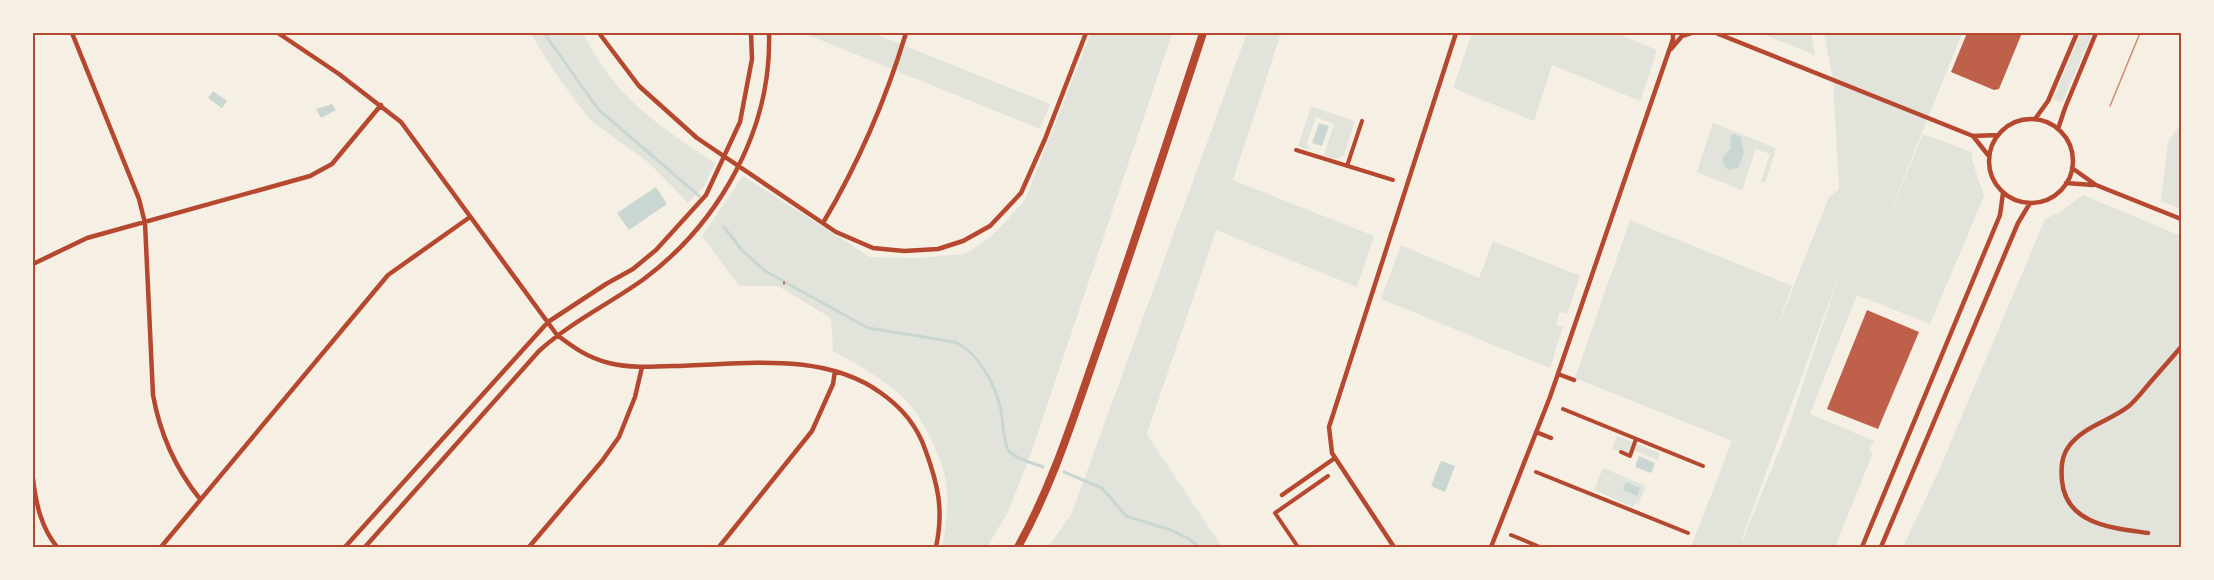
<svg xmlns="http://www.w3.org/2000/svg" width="2214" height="580" font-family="'Roboto Serif',serif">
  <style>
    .green { fill: #e2e4dc; fill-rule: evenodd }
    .water { fill: #c9d6d2 }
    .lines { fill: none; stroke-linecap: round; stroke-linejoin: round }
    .stream { stroke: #c9d6d2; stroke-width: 3 }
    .building { fill: #bf614a }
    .path { stroke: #b5482f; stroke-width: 1.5 }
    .pedestrian { stroke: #b5482f; stroke-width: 4 }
    .minor { stroke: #b5482f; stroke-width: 4.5 }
    .primary { stroke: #b5482f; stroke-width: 8 }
    .tram { stroke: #cf8b77; stroke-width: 1.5 }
    .neatline { fill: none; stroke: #b5482f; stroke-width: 2 }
  </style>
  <rect width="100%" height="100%" fill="#f6efe4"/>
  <!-- green -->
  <path class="green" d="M530,33H582C590,46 598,60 607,73C635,111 677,138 715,163L705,185L688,203L648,162L590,120L560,80Z
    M803,33H873L1050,104L1040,129Z
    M1091,33H1172L1032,451L1008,512L987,547H942C946,527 949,503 946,482C944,461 921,415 906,400C884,379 858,365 833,351L831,318L778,286H739L702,236L743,176L870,257L917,258L965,254L993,235L1025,200Z
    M1247,33H1281L1233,180L1374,236L1357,287L1216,230L1147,434L1222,547H1048L1071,515Z
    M1472,33H1616L1657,50L1640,101L1552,65L1534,121L1453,88Z
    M1760,33H1811L1815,55Z
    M1824,33H1962L1878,242L1923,134L1972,152V160L1984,196L1930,324L1857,295L1810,414L1874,441L1869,450L1873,453L1835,547H1691L1732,441L1575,378L1630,220L1792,286L1772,341L1829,197L1839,189L1833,80ZM1839,275L1788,429L1743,539L1742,538Z
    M2081,33H2092L2062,103L2053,99Z
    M1311,106L1355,121L1344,155L1336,159L1324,155L1334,124L1316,117L1306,146L1310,147L1309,150L1298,146Z
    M1713,123L1776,148L1765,183L1761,181L1770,154L1756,149L1742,190L1697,172Z
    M2181,124V209L2161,201L2168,141Z
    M2083,195L2181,236V547H1903L1940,468L2045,219L2060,212Z
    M1493,241L1580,276L1567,314L1560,312L1556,324L1563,327L1550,368L1381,299L1401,245L1479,278Z
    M1617,436L1659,453V461L1631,449L1628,454L1612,449Z
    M1603,468L1646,486L1638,504L1635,503L1633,507L1594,490Z"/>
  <!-- water -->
  <path class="water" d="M213,91L227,101L222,108L208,98Z
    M332,104L336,110L321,118L316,109Z
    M1319,123L1329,126L1322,146L1312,143Z
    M1734,134L1741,137L1744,153L1738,168L1728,170L1723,164V157L1731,148L1730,136Z
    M656,187L667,204L629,230L617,213Z
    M1639,456L1655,463L1651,473L1635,467Z
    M1441,461L1455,466L1445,492L1431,486Z
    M1626,482L1640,488L1637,496L1623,490Z"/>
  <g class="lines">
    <!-- stream -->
    <path class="stream" d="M544,33L598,109L699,196
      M724,227L741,249L765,271L868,328L955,342C979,353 995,384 1001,410C1003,419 1003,444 1009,451C1016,459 1033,463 1043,467
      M1064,472L1102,488L1126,516L1171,530L1189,539L1199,547"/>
  </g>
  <!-- building -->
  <path class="building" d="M1967,33H2022L1999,89L1994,90L1951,72Z
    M1867,310L1919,332L1878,429L1827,409Z"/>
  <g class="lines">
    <!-- path -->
    <path class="path" d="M784,284V282"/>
    <!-- pedestrian -->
    <path class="pedestrian" d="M1296,150L1393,180
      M1347,166L1362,121
      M1563,409L1703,466
      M1621,452L1630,456L1636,439
      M1536,472L1688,533
      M1511,535L1540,547
      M1298,547L1275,513L1328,476"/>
    <!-- minor -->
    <path class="minor" d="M72,33L139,199L145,223L153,395C160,434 175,468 200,499
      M278,33L339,74L401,122L557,335C573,347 588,358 609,363C629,368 651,367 672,366C740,365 822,350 881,393C901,407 917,426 925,449C938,484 944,510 936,547
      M599,33L639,86L697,138L836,232L873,248L904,251L938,249L963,241L990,226L1021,193L1045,139L1086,33
      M1716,33L1973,136L1998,135
      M1671,49L1682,36L1691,33
      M2035,119L2048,101L2077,33
      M1989 161a42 42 0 1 1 84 0a42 42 0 1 1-84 0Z
      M2058,129L2065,108L2096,33
      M1973,136L1988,155
      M2072,168L2096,185L2181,219
      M2066,183L2093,185
      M823,223C858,164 886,99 906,33
      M33,264L87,238L310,176L332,164L381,105
      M1558,374L1574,380
      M1536,432L1551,438
      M33,479C36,504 41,527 57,547
      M1282,495L1335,458
      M2148,533C2114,528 2066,525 2062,481C2061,469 2061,457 2069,446C2084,426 2110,421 2129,406C2136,400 2142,392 2148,385C2159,372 2170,360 2181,347
      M161,547L388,275L470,217
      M345,547L548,322L606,284L633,269L656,250L706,195L740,122L752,59L751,33
      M365,547L539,351C571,322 609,304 644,279C720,222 772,129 769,33
      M529,547L602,461L619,437L635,397L642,367
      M719,547L812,431L833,384L835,371
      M1394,547L1332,453L1329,427L1456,33
      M1491,547L1550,397L1673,39V33
      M1862,547L2000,215L2003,193
      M1881,547L2018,223L2030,203"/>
    <!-- primary -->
    <path class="primary" d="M1018,547C1052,486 1073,419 1096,353C1133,247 1168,140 1203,33"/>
    <!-- tram -->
    <path class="tram" d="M2110,106L2140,33"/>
  </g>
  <!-- border -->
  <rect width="2214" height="580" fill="none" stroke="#f6efe4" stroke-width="69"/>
  <rect x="34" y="34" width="2146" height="512" class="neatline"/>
</svg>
